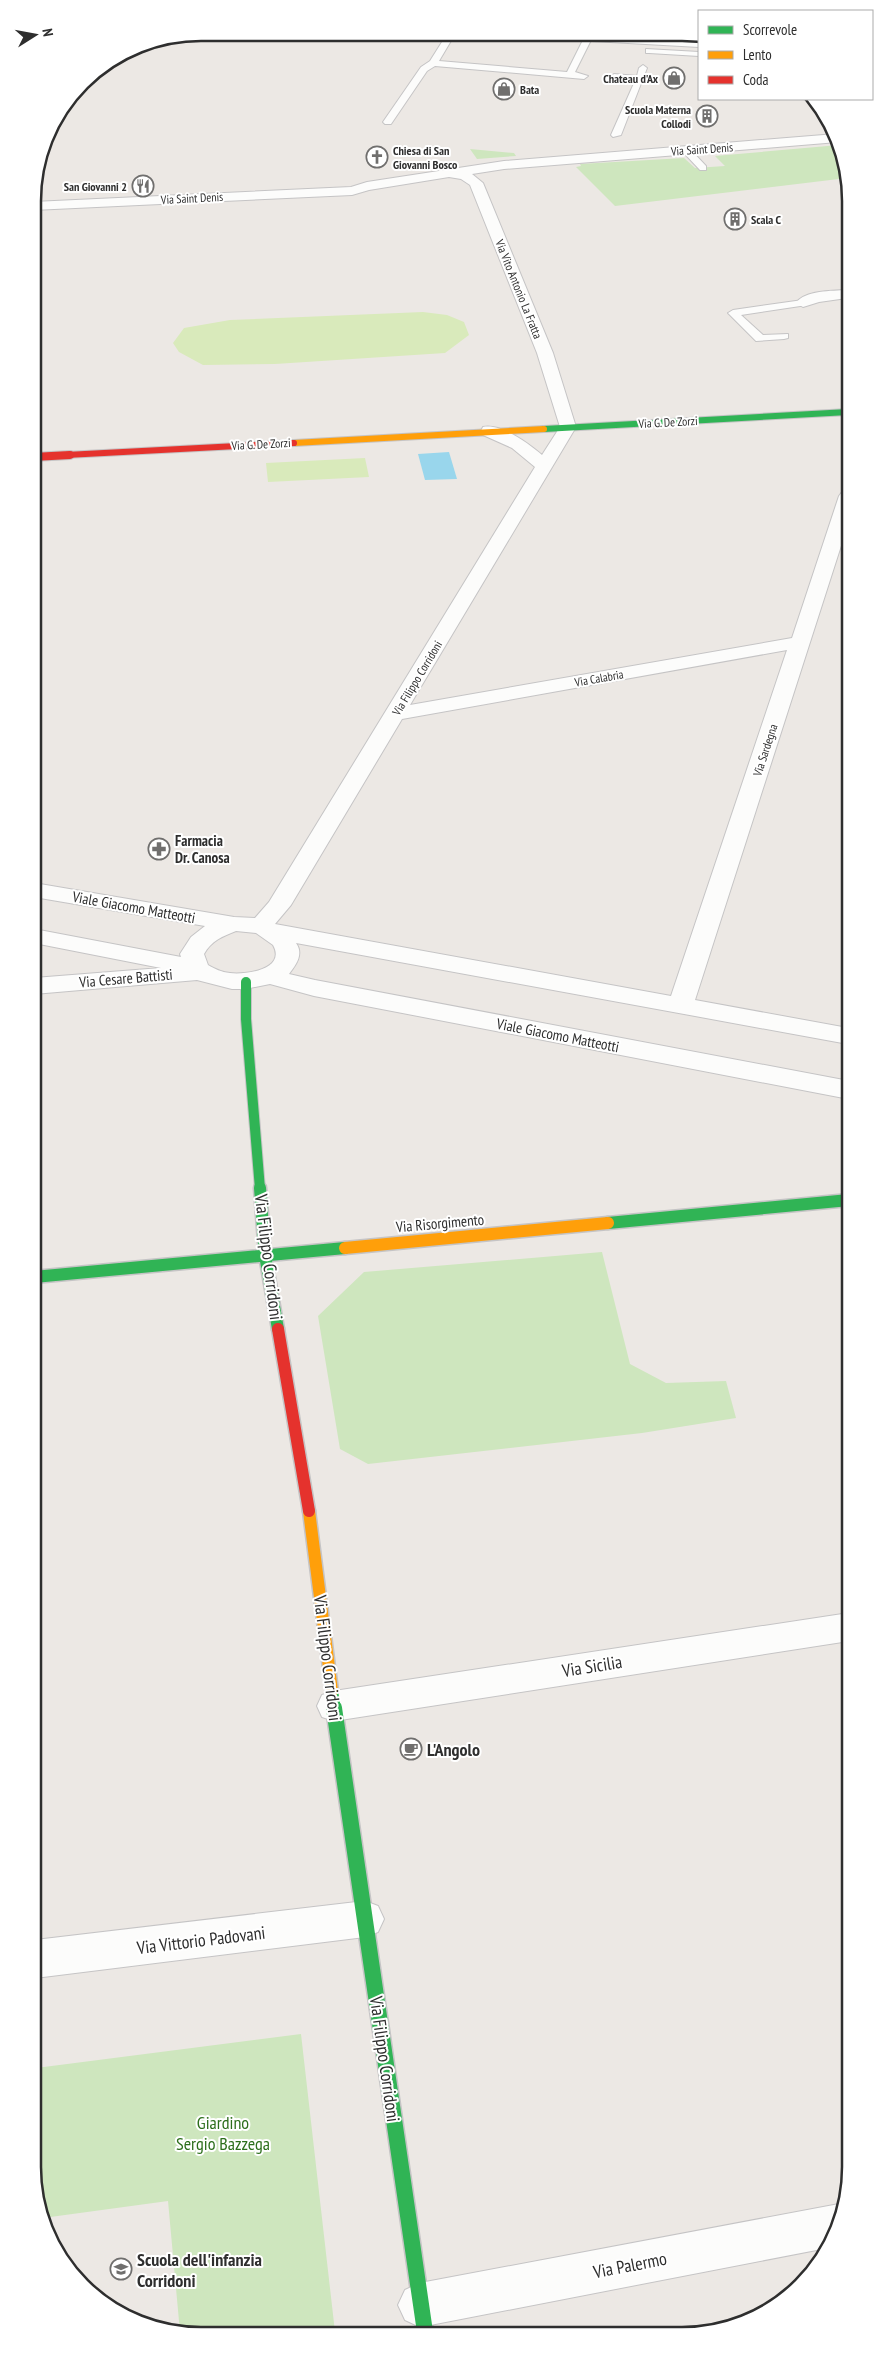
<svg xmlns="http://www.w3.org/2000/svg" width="883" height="2368" font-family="'PT Sans Narrow',sans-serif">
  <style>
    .green { fill: #cee6be }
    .pitch { fill: #d9eabb }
    .water { fill: #99d6ec }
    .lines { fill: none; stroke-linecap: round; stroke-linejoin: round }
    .lane-casing { stroke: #c5c4c5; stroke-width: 2 }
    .street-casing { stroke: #c5c4c5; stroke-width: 2 }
    .fast-far4-casing { stroke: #c5c4c5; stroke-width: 6 }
    .fast-far3-casing { stroke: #c5c4c5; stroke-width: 8 }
    .fast-far2-casing { stroke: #c5c4c5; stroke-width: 12 }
    .fast-far1-casing { stroke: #c5c4c5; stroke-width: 15 }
    .fast-casing { stroke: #c5c4c5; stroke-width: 19 }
    .slow-far1-casing { stroke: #c5c4c5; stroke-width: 8 }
    .slow-casing { stroke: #c5c4c5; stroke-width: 15 }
    .jam-far2-casing { stroke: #c5c4c5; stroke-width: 8 }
    .jam-far1-casing { stroke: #c5c4c5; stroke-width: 10 }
    .jam-casing { stroke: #c5c4c5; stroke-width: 15 }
    .lane { fill: #fcfcfb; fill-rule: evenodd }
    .street { fill: #fcfcfb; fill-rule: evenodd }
    .fast-far4 { stroke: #30b455; stroke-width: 5 }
    .fast-far3 { stroke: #30b455; stroke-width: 6 }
    .fast-far2 { stroke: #30b455; stroke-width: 10 }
    .fast-far1 { stroke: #30b455; stroke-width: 12 }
    .fast { stroke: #30b455; stroke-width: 16 }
    .slow-far1 { stroke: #ff9f0a; stroke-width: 6 }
    .slow { stroke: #ff9f0a; stroke-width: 12 }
    .jam-far2 { stroke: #e5322d; stroke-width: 6 }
    .jam-far1 { stroke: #e5322d; stroke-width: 8 }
    .jam { stroke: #e5322d; stroke-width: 12 }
    .labels { text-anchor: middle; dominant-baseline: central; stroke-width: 4; stroke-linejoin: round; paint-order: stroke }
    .far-poi-label { font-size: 12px; font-weight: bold; fill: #2e2e2e; stroke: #fff; text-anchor: end }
    .far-street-label { font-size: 12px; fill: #2e2e2e; stroke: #fff }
    .poi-label { font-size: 15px; font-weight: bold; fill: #2e2e2e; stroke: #fff; text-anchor: start }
    .street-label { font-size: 15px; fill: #2e2e2e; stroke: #fff }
    .near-street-label { font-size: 18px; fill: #2e2e2e; stroke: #fff }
    .near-poi-label { font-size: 18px; font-weight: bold; fill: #2e2e2e; stroke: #fff; text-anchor: start }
    .near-park-label { font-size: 18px; fill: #2c6e1b; stroke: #fff }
    .rim { fill: none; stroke: #2e2e2e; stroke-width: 2.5 }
  </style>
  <rect width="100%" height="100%" fill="#ece8e4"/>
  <!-- green -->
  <path class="green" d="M839,145L847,168V178L615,206L576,167L581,166L580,164L684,158L695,168L725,166L715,156Z
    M470,149L514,153L516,156L477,159Z
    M602,1252L630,1364L666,1383L726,1381L736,1418L642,1433L368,1464L340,1449L318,1316L364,1272Z
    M301,2034L335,2332H180L168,2201L43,2218L36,2200V2068Z"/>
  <!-- pitch -->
  <path class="pitch" d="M423,312L447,315L464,322L469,335L445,353L275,364L203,365L179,352L173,343L184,328L230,320Z
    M365,458L369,477L268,482L266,463Z"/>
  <!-- water -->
  <path class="water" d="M449,452L457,479L425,480L418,454Z"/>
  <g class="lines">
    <!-- lane casing -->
    <g class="lane-casing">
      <path id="lane" d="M447,34H455L439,61L567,72L584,38L591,36L592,38L575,72L588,76L584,79L435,66L427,71L391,124H385L383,122L421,67L430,61Z
        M646,49L699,52V56L649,53H646Z
        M643,65L647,68L621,135L613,137L611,135L635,81L614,80L610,77L614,74L637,76L639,68Z
        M683,148H689L706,166V170H700L683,152Z
        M803,300L808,303L807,305L741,315L763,335L788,334V338L784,339L756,341L728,313L733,310Z"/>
    </g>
    <!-- street casing -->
    <g class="street-casing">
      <path id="street" d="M533,35H600L699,41V47L539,38Z
        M836,134L838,142L504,169L472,174L483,183L553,353L576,427L410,705L792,638L839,496L842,492L848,491V524L695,1000L848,1028V1044L296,943C304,954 296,965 289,974L315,980L849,1081V1099L314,996L270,984L245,989H232L197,980L34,994V978L161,968L34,943V929L181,957L180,954L191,937L205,926L34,897V883L234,917L255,918L269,902L535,467L512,448L483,435L481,431L483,427C501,423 529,444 542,455L560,427L537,353L470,185L461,179L449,177L369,190L352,195L33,210V202L351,187L367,182L504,161ZM787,650L671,996L275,924L291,905L402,719ZM236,931L256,933L273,945C287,970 244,975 230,973C221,972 215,969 208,965L204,954C211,941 223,936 236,931Z
        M847,290V298L819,302L803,307L796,303C805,290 832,291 847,290Z
        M849,1613V1641L334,1721L322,1717L317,1706L322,1695L334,1691Z
        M365,1901L378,1906L384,1919L378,1932L365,1937L35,1978V1940Z
        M839,2204L844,2206L838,2231L827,2248L420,2327L405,2320L398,2305L405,2290L420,2283Z"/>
    </g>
    <!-- fast-far4 casing -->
    <g class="fast-far4-casing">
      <path id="fast-far4" d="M609,39L656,35"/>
    </g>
    <!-- fast-far3 casing -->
    <g class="fast-far3-casing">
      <path id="fast-far3" d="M544,429L848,412"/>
    </g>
    <!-- fast-far2 casing -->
    <g class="fast-far2-casing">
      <path id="fast-far2" d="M246,982V1019L260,1189"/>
    </g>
    <!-- fast-far1 casing -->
    <g class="fast-far1-casing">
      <path id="fast-far1" d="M260,1188L265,1255L278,1329
        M608,1223L849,1200
        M34,1277L345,1248
        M332,1691L335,1709"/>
    </g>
    <!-- fast casing -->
    <g class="fast-casing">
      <path id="fast" d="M334,1708L425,2332"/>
    </g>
    <!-- slow-far1 casing -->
    <g class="slow-far1-casing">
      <path id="slow-far1" d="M294,443L544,429"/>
    </g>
    <!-- slow casing -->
    <g class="slow-casing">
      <path id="slow" d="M345,1248L608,1223
        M309,1511L332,1691"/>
    </g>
    <!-- jam-far2 casing -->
    <g class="jam-far2-casing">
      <path id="jam-far2" d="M47,456L294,443"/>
    </g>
    <!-- jam-far1 casing -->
    <g class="jam-far1-casing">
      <path id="jam-far1" d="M33,457L70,455"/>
    </g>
    <!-- jam casing -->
    <g class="jam-casing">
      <path id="jam" d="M278,1329L309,1511"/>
    </g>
    <!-- lane -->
    <use href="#lane" class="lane"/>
    <!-- street -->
    <use href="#street" class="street"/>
    <!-- fast-far4 -->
    <use href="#fast-far4" class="fast-far4"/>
    <!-- fast-far3 -->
    <use href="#fast-far3" class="fast-far3"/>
    <!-- fast-far2 -->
    <use href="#fast-far2" class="fast-far2"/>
    <!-- fast-far1 -->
    <use href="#fast-far1" class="fast-far1"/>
    <!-- fast -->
    <use href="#fast" class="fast"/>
    <!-- slow-far1 -->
    <use href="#slow-far1" class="slow-far1"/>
    <!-- slow -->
    <use href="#slow" class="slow"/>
    <!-- jam-far2 -->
    <use href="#jam-far2" class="jam-far2"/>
    <!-- jam-far1 -->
    <use href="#jam-far1" class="jam-far1"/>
    <!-- jam -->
    <use href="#jam" class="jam"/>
  </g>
  <!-- icons -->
  <defs>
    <g id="shop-ring" transform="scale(1.125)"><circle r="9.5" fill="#fff" stroke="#706f6e" stroke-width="1.5"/><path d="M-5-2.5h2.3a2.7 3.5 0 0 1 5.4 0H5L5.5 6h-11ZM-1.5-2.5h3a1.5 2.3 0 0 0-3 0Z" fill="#706f6e"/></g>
    <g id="building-ring" transform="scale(1.125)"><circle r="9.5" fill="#fff" stroke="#706f6e" stroke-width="1.5"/><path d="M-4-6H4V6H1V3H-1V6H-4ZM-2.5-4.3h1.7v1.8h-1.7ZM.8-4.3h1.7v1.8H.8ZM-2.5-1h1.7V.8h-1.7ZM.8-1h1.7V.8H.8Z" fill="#706f6e"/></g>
    <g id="church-ring" transform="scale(1.125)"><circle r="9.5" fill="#fff" stroke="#706f6e" stroke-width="1.5"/><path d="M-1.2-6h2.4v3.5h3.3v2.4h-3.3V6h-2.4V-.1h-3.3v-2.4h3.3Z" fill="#706f6e"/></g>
    <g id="restaurant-ring" transform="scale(1.125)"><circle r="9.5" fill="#fff" stroke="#706f6e" stroke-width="1.5"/><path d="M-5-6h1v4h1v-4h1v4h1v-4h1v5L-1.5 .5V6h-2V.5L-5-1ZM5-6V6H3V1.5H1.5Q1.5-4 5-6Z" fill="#706f6e"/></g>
    <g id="pharmacy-ring" transform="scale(1.125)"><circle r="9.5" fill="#fff" stroke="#706f6e" stroke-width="1.5"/><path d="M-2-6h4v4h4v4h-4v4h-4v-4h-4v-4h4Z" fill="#706f6e"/></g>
    <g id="cafe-ring" transform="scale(1.125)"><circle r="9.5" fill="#fff" stroke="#706f6e" stroke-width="1.5"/><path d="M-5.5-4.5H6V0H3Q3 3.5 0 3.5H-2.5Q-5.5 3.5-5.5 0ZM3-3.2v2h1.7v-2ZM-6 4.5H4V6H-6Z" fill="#706f6e"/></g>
    <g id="school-ring" transform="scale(1.125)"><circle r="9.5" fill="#fff" stroke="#706f6e" stroke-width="1.5"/><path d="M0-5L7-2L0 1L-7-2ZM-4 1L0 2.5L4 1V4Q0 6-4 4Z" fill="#706f6e"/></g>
  </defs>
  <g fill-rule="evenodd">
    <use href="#shop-ring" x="674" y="78"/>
    <use href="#shop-ring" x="504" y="89"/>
    <use href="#building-ring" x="707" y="116"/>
    <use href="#church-ring" x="377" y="157"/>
    <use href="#restaurant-ring" x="143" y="186"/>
    <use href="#building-ring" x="735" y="219"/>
    <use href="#pharmacy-ring" x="159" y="849"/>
    <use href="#cafe-ring" x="411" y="1749"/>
    <use href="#school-ring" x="121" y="2269"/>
  </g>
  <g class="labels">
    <!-- far-poi labels -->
    <g class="far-poi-label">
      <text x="658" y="78">Chateau d'Ax</text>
      <text x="520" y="89" text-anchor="start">Bata</text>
      <text x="691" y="109">Scuola Materna<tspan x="691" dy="14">Collodi</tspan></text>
      <text x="393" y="150" text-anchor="start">Chiesa di San<tspan x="393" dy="14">Giovanni Bosco</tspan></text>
      <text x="127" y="186">San Giovanni 2</text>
      <text x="751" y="219" text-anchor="start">Scala C</text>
    </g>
    <!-- far-street labels -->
    <g class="far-street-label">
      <text transform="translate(702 149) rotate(-4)">Via Saint Denis</text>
      <text transform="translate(192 198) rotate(-3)">Via Saint Denis</text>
      <text transform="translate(519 289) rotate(68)">Via Vito Antonio La Fratta</text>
      <text transform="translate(668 422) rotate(-3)">Via G. De Zorzi</text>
      <text transform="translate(261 444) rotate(-3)">Via G. De Zorzi</text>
      <text transform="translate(417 678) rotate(-59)">Via Filippo Corridoni</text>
      <text transform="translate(599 678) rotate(-10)">Via Calabria</text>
      <text transform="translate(765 750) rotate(-72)">Via Sardegna</text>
    </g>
    <!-- poi labels -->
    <g class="poi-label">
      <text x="175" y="840">Farmacia<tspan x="175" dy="17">Dr. Canosa</tspan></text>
    </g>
    <!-- street labels -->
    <g class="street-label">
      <text transform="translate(134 907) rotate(10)">Viale Giacomo Matteotti</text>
      <text transform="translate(126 978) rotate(-5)">Via Cesare Battisti</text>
      <text transform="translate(558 1035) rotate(11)">Viale Giacomo Matteotti</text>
      <text transform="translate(440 1223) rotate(-5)">Via Risorgimento</text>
    </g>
    <!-- near-street labels -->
    <g class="near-street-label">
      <text transform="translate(269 1257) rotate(83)">Via Filippo Corridoni</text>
      <text transform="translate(328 1658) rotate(83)">Via Filippo Corridoni</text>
      <text transform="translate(592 1666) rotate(-9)">Via Sicilia</text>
      <text transform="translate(201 1940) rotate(-7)">Via Vittorio Padovani</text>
      <text transform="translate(385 2059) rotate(82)">Via Filippo Corridoni</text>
      <text transform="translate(630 2265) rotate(-11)">Via Palermo</text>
    </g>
    <!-- near-poi labels -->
    <g class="near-poi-label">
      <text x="427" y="1749">L'Angolo</text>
      <text x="137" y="2259">Scuola dell'infanzia<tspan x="137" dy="21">Corridoni</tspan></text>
    </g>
    <!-- near-park labels -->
    <g class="near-park-label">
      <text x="223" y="2122">Giardino<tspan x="223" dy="21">Sergio Bazzega</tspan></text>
    </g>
  </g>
  <!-- crop -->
  <path d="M0 0H883V2368H0ZM201 41H682A160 160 0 0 1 842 201V2167A160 160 0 0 1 682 2327H201A160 160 0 0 1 41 2167V201A160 160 0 0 1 201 41Z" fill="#fff" fill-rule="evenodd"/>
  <path class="rim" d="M201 41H682A160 160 0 0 1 842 201V2167A160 160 0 0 1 682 2327H201A160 160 0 0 1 41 2167V201A160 160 0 0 1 201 41Z"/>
  <!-- legend -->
  <rect x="698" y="10" width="175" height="90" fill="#ffffff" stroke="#ababab"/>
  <rect x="708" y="26" width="25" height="8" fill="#30b455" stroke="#ababab"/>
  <text x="743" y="35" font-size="15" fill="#2e2e2e">Scorrevole</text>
  <rect x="708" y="51" width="25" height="8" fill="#ff9f0a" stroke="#ababab"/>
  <text x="743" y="60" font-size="15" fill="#2e2e2e">Lento</text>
  <rect x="708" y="76" width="25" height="8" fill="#e5322d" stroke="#ababab"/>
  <text x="743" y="85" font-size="15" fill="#2e2e2e">Coda</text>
  <!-- north arrow -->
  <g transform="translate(35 35) rotate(79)" stroke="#ffffff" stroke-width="4" paint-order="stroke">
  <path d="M0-4L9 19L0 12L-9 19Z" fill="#2e2e2e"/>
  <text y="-8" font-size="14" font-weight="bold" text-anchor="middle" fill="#2e2e2e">N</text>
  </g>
</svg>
